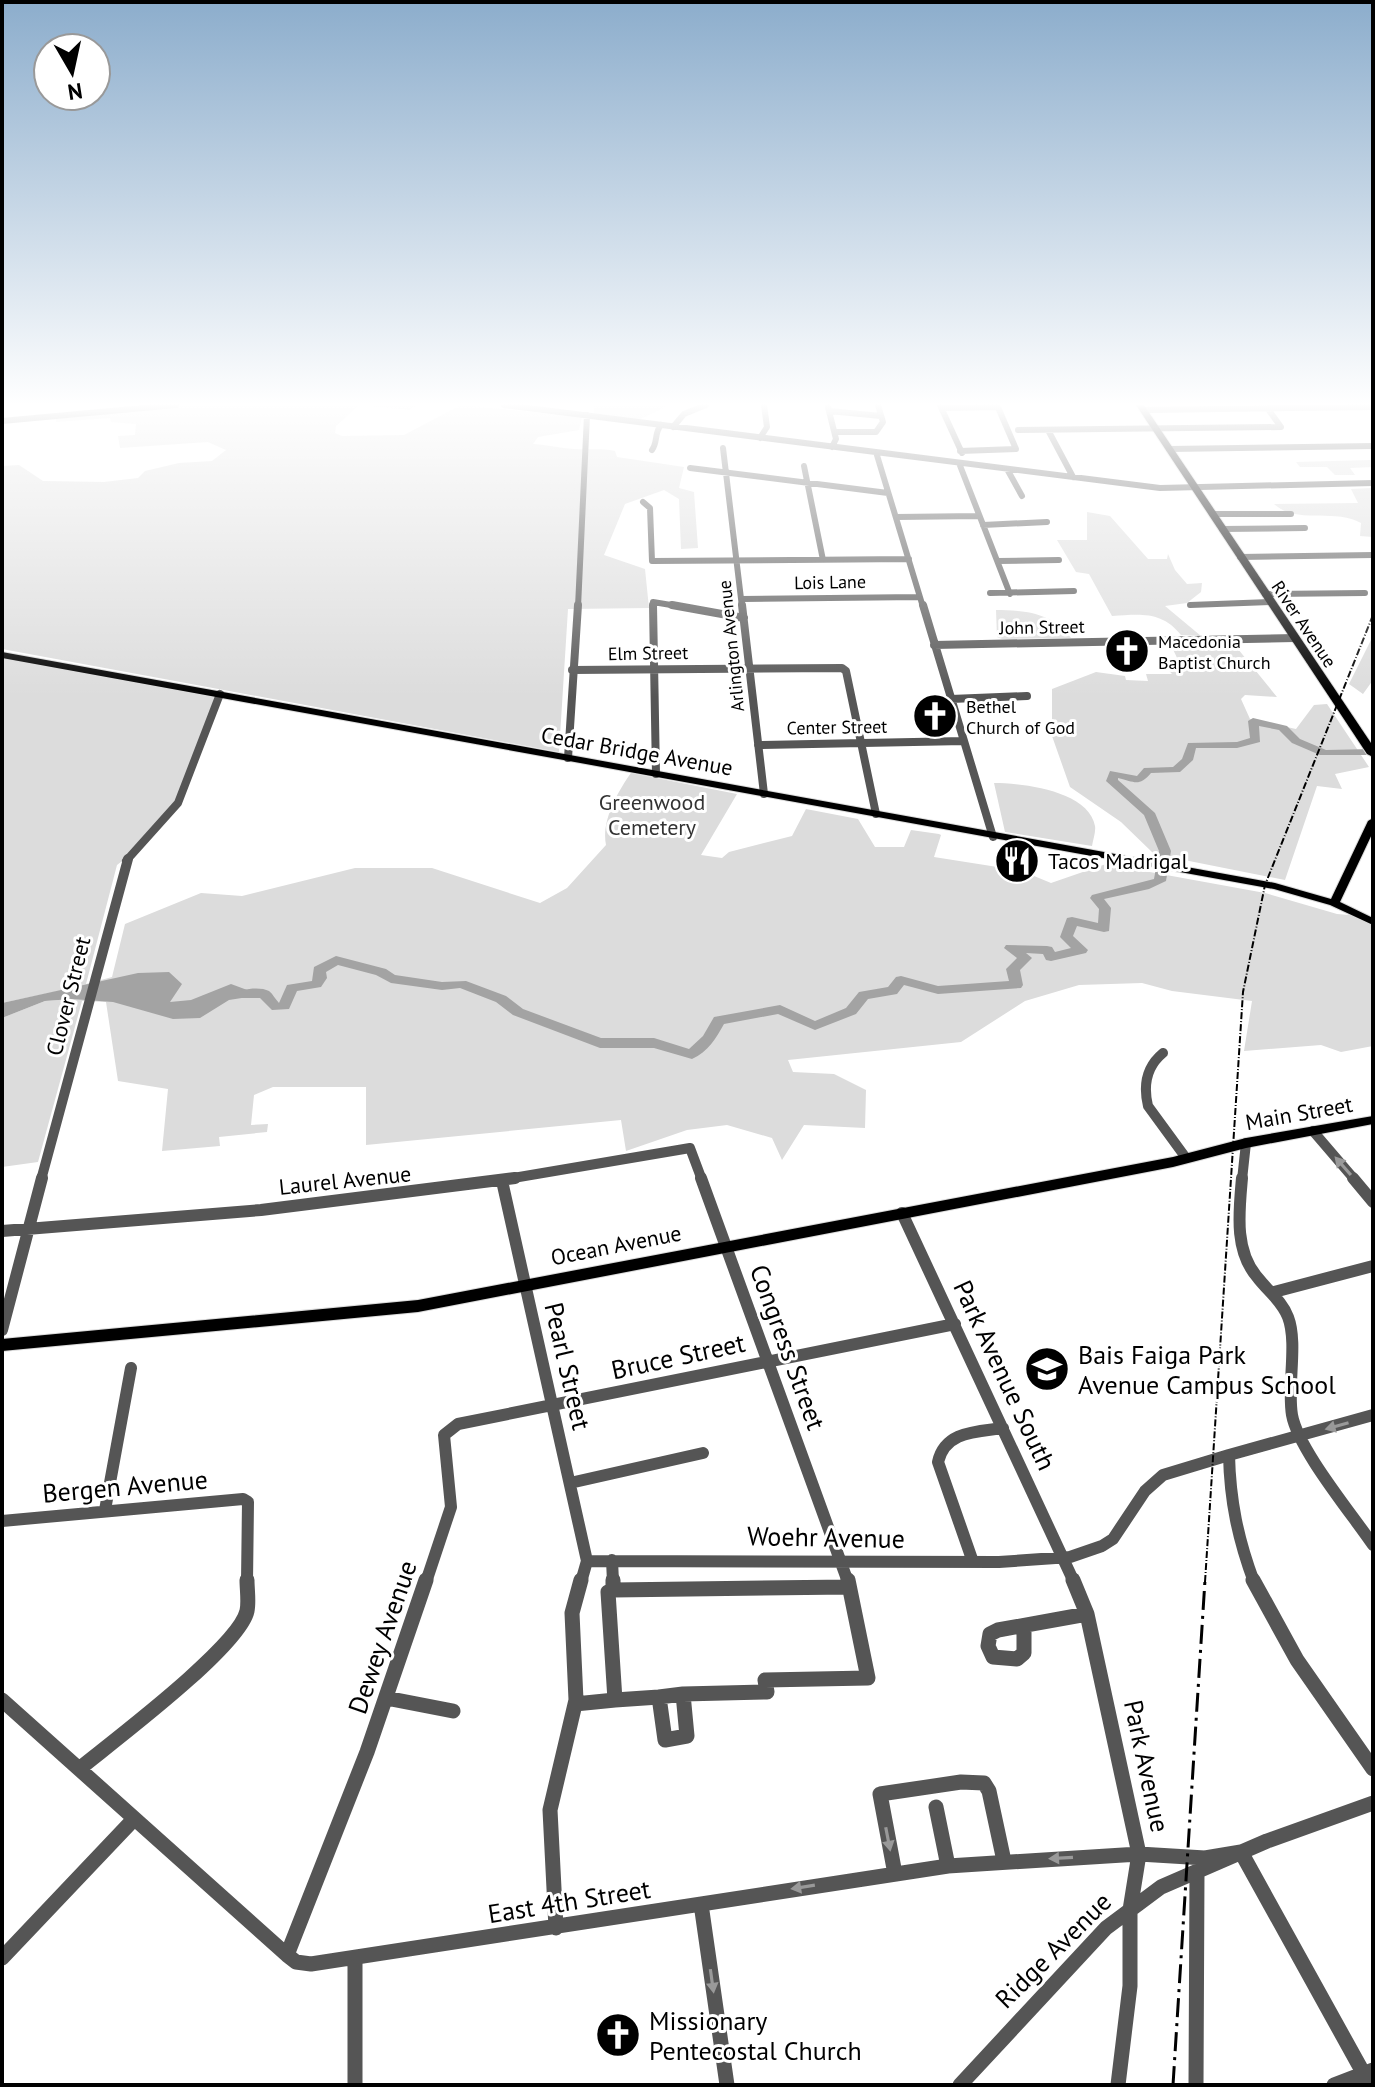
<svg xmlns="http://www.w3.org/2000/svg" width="1375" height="2087" font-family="'PT Sans',sans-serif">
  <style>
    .green { fill: #dcdcdc }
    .water { fill: #a3a3a3 }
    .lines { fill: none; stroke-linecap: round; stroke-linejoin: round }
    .river { fill: #a3a3a3; fill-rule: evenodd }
    .major-casing { stroke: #dbdbdb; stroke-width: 2 }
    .highway-casing { stroke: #dbdbdb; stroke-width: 2 }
    .minor-far4 { stroke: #555; stroke-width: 6 }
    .minor-far3 { stroke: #555; stroke-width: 8 }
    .minor-far2 { stroke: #555; stroke-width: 10 }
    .minor-far1 { stroke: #555; stroke-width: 12 }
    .minor { stroke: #555; stroke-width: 15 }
    .major { fill: #000; fill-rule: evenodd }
    .highway { fill: #000; fill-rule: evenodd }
    .rail-far1 { stroke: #000; stroke-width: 2; stroke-dasharray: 7 2 1 2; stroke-linecap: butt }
    .rail { stroke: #000; stroke-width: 3; stroke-dasharray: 19 6 3 6; stroke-linecap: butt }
    .oneway { fill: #999 }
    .labels { text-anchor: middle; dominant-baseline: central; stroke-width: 6; stroke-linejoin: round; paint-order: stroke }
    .far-street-label { font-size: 18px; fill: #000; stroke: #fff }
    .far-poi-label { font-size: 18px; fill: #000; stroke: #fff; text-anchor: start }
    .street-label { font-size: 22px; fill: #000; stroke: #fff }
    .park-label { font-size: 22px; fill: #333; stroke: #fff }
    .poi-label { font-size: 22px; fill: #000; stroke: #fff; text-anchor: start }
    .near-street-label { font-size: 26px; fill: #000; stroke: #fff }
    .near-poi-label { font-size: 26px; fill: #000; stroke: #fff; text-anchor: start }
  </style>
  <rect width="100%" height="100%" fill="#fff"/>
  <!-- green -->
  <path class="green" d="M192,405H416L409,410L359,405L336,426L335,433L342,436L404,435L461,405L582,417L579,430L538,437L533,444C547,445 560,448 574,449C588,450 601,448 615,451L617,457L684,467L679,488L694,492L698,548L681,549L679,499L664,490L625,504L604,555L645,569L649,608L568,609L559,752L2,649V466L19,465L43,481L104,482L138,478L145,471L179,463L212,461L226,450L208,442L120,448L118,436L135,435L136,424L111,422L110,418L56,422V419Z
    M594,405H670L638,420L594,414Z
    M1371,460L1373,467L1350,468L1355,475H1335L1327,467H1300L1296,462Z
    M1373,488V537L1360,536L1361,523C1335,508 1297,525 1274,504L1358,503L1351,489Z
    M1087,512L1110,516L1148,559H1167L1168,554L1175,570L1187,584L1202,583L1201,592L1187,603L1165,606L1201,636L1181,635C1162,611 1141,614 1112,616L1089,574L1076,572L1057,540H1087Z
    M996,610C1025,610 1053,613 1071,638L1002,639L997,637Z
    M1373,636V680L1363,694L1349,684Z
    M1229,638L1277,697L1245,695L1241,699L1250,719L1296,729L1314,705L1327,704L1369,767L1335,774L1342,789L1317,786L1285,880L1154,854L1121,822L1070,787L1052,736V689L1096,672L1125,676L1126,680L1148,681L1146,674H1172L1166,667L1180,664L1169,641Z
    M2,655L220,694L183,794L130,855L117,865L86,984L112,977L125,924L201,893L242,896L355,868H432L540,903L567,888L606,845C601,821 618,791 631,773L737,794L701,855L722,858L729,852L792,836L806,809L858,819L875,847H904L911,830L939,834L941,835L934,857L1022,871L1051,883L1106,864L1265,893L1337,914L1373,917V1046L1341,1052L1321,1045L1244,1051L1252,1001L1172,991L1142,983L1079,985L1025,1001L961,1042L788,1060L793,1072L834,1074L866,1090L865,1128L804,1125L782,1160L772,1138L727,1125L687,1130L626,1151L621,1120L366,1145V1087H273L254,1095L251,1125L268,1124L267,1132L219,1137L220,1146L162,1151L168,1089L118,1081L106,1002L82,1001L38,1162L2,1167V1018L45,1001L72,999L111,980L2,1003Z
    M994,783C1023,783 1089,791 1095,826C1096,832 1093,840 1092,846L1005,832Z"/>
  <!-- water -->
  <path class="water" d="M169,972L182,984L170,1002L191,1000L231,984L261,995L229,1000L200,1018L173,1019L113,1002L72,999L45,1001L2,1018V1003L138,973Z"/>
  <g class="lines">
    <!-- river -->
    <path class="river" d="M1253,718L1287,726L1300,739L1326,750L1373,749V755H1320L1292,743L1279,730L1259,726L1260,742L1237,748H1196L1193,760L1180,772L1151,773C1139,787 1135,782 1118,778V780L1155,813L1171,851L1166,881L1149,889L1104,899L1111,908L1109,931L1104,932L1077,926L1073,936L1088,950L1086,953L1051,961L1046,960L1043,954L1026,953L1032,958L1020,970L1023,985L1021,988L938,994L904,985L897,994L868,999L856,1014L815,1030L778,1014L724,1024C716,1038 708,1052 692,1059L654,1048H600L513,1015L496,1002L460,988L442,990L391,983L376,975L338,965L326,972L327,978L321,987L297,991L289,1009L272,1010L260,998H240L233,994C240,989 260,986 269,991C273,994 275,999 279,1003L287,985L312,981L314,967L336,956L386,969L395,975L442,982L466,981L506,996L523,1009L601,1038H654L689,1049L703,1036L714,1017L780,1005L815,1021L846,1008L859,992L888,987L896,977L901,976L938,986L1009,981L1006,969L1017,958L1004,948L1006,945L1047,946L1052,947L1055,952L1071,948L1060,937L1067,918L1072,917L1098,923L1099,909L1090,898L1092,895L1154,879L1159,851L1144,815L1106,781L1110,771L1137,776L1144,768L1173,767L1182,759L1188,743L1237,742L1250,738L1248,721Z"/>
    <!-- major casing -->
    <g class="major-casing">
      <path id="major" d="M2,652L1275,883L1331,899L1368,821L1373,818V832L1340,902L1373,918V925L1330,905L1274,889L2,658Z
        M1373,1116V1124L1246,1148L1173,1167L418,1312L2,1351V1339L418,1300L1173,1157L1246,1138Z"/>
    </g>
    <!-- highway casing -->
    <g class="highway-casing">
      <path id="highway" d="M1136,405H1144L1373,746V757L1367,754Z"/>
    </g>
    <!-- minor-far4 -->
    <path class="minor-far4" d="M504,405L1160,488L1373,483
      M940,405L962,453
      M828,407L836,439L832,447
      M942,408L998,407
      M1143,410L1373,407
      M829,411L881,416
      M2,421L176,405
      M673,427L684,414L706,405
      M1018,430L1281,427L1268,409
      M1048,430L1073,477
      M835,432H876L883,422L878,405
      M760,438L767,427L764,405
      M723,448L742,607
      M1169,449L1373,446
      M652,450C658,442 654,433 661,425
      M960,451L1016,449L997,405
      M876,452L923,607
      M959,463L1010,594
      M804,466L823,560
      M690,468L888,493
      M1007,469L1022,496
      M643,502L650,508L652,561L909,559
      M1213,514H1291
      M896,517L979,516
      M983,525L1047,522
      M1222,529L1305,528
      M1240,557L1373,555
      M998,561L1059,560
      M990,593L1074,591
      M1265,594L1365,593
      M742,599L919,597
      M1190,605L1270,602
      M578,607L587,415
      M653,607V602L683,607"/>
    <!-- minor-far3 -->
    <path class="minor-far3" d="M653,605L656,774
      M672,605L744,618
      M742,605L764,794
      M923,605L993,837
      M934,645L1295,638
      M572,670L842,668L846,671L876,814
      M951,699L1027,696
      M758,745L964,741
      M568,758L578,605
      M126,861L178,803L220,694"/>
    <!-- minor-far2 -->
    <path class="minor-far2" d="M1163,1053C1146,1067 1143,1085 1148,1106L1186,1158
      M1313,1131L1355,1180
      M41,1180L128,859
      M501,1180L690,1148L702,1180
      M1242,1180L1246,1143"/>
    <!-- minor-far1 -->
    <path class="minor-far1" d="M701,1178L848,1582
      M1242,1178C1239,1212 1234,1251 1258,1278C1268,1291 1282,1301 1288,1317C1298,1343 1287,1386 1292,1415C1298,1449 1352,1514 1373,1545
      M1353,1178L1373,1202
      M502,1181L587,1561L581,1582
      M902,1213L1074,1582
      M2,1231L261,1210L515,1178
      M1274,1292L1373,1266
      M2,1330L42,1178
      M570,1483L703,1453
      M105,1510L131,1368
      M2,1521L243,1499L248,1502L247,1582
      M612,1560L613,1582
      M587,1561L999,1562L1070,1557L1102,1546L1113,1539L1145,1491L1163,1475L1229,1455
      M973,1562L938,1462C945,1431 976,1432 1003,1428
      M426,1582L451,1507L444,1435L458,1424L955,1324
      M1254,1582C1238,1539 1230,1501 1229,1455L1373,1415"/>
    <!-- minor -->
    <path class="minor" d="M613,1580V1590L608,1592L615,1700L659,1697L665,1740L687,1736L683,1694L767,1692L765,1680L868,1678L848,1580
      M1073,1580L1087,1614L1139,1854L1130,1910V1986L1118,2085
      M1253,1580L1297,1660L1373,1769
      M613,1590L849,1587
      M1024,1626V1653L1017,1659L993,1657L988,1646L990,1634L998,1630L1087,1614
      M659,1697L683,1694
      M386,1698L453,1711
      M2,1700L287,1955L296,1962L311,1964L948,1866L1139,1854L1205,1858L1241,1852
      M575,1704L615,1700
      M79,1769C112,1742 239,1647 247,1611C249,1602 247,1590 247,1580
      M936,1807L948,1866
      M1241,1852L1370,2085
      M895,1874L880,1794L961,1782L984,1783L989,1791L1004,1861
      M701,1904L727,2085
      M556,1928L550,1810L576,1700L572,1613L581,1580
      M287,1955L367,1752L426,1580
      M2,1958L134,1819
      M355,1960V2085
      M960,2085L1106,1928L1161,1887L1267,1841L1373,1803
      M1196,2085L1197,1872
      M1334,2085L1373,2070"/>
    <!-- major -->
    <use href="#major" class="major"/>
    <!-- highway -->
    <use href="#highway" class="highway"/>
    <!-- rail-far1 -->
    <path class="rail-far1" d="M1205,1582L1243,992L1265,885L1373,615"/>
    <!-- rail -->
    <path class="rail" d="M1173,2085L1205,1580"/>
  </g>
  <!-- one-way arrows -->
  <defs><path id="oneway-solid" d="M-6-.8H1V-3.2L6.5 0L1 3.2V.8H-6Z" transform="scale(2)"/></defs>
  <g class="oneway">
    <use href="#oneway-solid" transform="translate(1343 1166) rotate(-131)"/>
    <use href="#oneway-solid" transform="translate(1337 1426) rotate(164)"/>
    <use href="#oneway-solid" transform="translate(888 1839) rotate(79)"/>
    <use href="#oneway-solid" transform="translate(1061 1858) rotate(177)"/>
    <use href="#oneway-solid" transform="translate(803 1887) rotate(171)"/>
    <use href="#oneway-solid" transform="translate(712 1981) rotate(82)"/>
  </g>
  <!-- sky -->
  <linearGradient id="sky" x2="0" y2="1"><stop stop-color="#8cadcc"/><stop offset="0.58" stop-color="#fff"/><stop offset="1" stop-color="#fff" stop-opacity="0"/></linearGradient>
  <rect width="1375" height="697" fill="url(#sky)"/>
  <!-- icons -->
  <defs>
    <g id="church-disc" transform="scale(2.3)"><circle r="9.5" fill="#000" stroke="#fff"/><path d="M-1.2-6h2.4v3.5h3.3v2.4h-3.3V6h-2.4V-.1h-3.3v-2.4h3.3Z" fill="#fff"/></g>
    <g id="restaurant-disc" transform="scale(2.3)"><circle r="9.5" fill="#000" stroke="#fff"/><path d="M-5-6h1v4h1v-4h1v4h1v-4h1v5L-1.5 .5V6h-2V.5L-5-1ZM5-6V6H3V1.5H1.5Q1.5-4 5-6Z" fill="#fff"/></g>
    <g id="school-disc" transform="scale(2.3)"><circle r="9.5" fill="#000" stroke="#fff"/><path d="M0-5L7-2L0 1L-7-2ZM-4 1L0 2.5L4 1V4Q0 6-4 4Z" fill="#fff"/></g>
  </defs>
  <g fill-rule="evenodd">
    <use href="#church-disc" x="1127" y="651"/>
    <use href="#church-disc" x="935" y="716"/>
    <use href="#restaurant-disc" x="1017" y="861"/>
    <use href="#school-disc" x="1047" y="1369"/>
    <use href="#church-disc" x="618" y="2035"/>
  </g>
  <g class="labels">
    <!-- far-street labels -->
    <g class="far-street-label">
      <text transform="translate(830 582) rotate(-1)">Lois Lane</text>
      <text transform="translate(1304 624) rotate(56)">River Avenue</text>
      <text transform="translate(1042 627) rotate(-1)">John Street</text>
      <text transform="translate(731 646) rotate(-96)">Arlington Avenue</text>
      <text transform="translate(648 653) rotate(-1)">Elm Street</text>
      <text transform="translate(837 727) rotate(-1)">Center Street</text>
    </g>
    <!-- far-poi labels -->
    <g class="far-poi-label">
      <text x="1158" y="641">Macedonia<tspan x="1158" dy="21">Baptist Church</tspan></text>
      <text x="966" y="706">Bethel<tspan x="966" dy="21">Church of God</tspan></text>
    </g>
    <!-- street labels -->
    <g class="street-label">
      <text transform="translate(637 751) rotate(10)">Cedar Bridge Avenue</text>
      <text transform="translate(68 996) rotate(-76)">Clover Street</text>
      <text transform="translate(1299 1113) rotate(-10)">Main Street</text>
      <text transform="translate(345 1180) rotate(-6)">Laurel Avenue</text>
      <text transform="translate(616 1245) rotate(-11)">Ocean Avenue</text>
    </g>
    <!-- park labels -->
    <g class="park-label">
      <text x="652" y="802">Greenwood<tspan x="652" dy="25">Cemetery</tspan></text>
    </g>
    <!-- poi labels -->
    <g class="poi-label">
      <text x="1048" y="861">Tacos Madrigal</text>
    </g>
    <!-- near-street labels -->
    <g class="near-street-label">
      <text transform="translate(788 1347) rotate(70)">Congress Street</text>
      <text transform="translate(678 1356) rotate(-12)">Bruce Street</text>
      <text transform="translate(568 1366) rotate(77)">Pearl Street</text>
      <text transform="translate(1005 1375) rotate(65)">Park Avenue South</text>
      <text transform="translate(125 1486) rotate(-5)">Bergen Avenue</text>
      <text transform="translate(826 1537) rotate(1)">Woehr Avenue</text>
      <text transform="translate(382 1637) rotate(-71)">Dewey Avenue</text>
      <text transform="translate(1147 1766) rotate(78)">Park Avenue</text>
      <text transform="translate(569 1901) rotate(-9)">East 4th Street</text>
      <text transform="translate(1053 1950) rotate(-45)">Ridge Avenue</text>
    </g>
    <!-- near-poi labels -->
    <g class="near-poi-label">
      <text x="1078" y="1354">Bais Faiga Park<tspan x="1078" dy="30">Avenue Campus School</tspan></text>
      <text x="649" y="2020">Missionary<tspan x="649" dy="30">Pentecostal Church</tspan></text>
    </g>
  </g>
  <!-- border -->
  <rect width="1375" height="2087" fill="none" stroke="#000000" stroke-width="8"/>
  <!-- north arrow -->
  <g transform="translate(72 72) rotate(171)"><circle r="38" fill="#ffffff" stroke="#999999" stroke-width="2"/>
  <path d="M0-6L14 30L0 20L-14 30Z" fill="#000000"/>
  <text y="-12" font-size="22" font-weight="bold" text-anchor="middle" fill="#000000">N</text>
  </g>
</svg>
